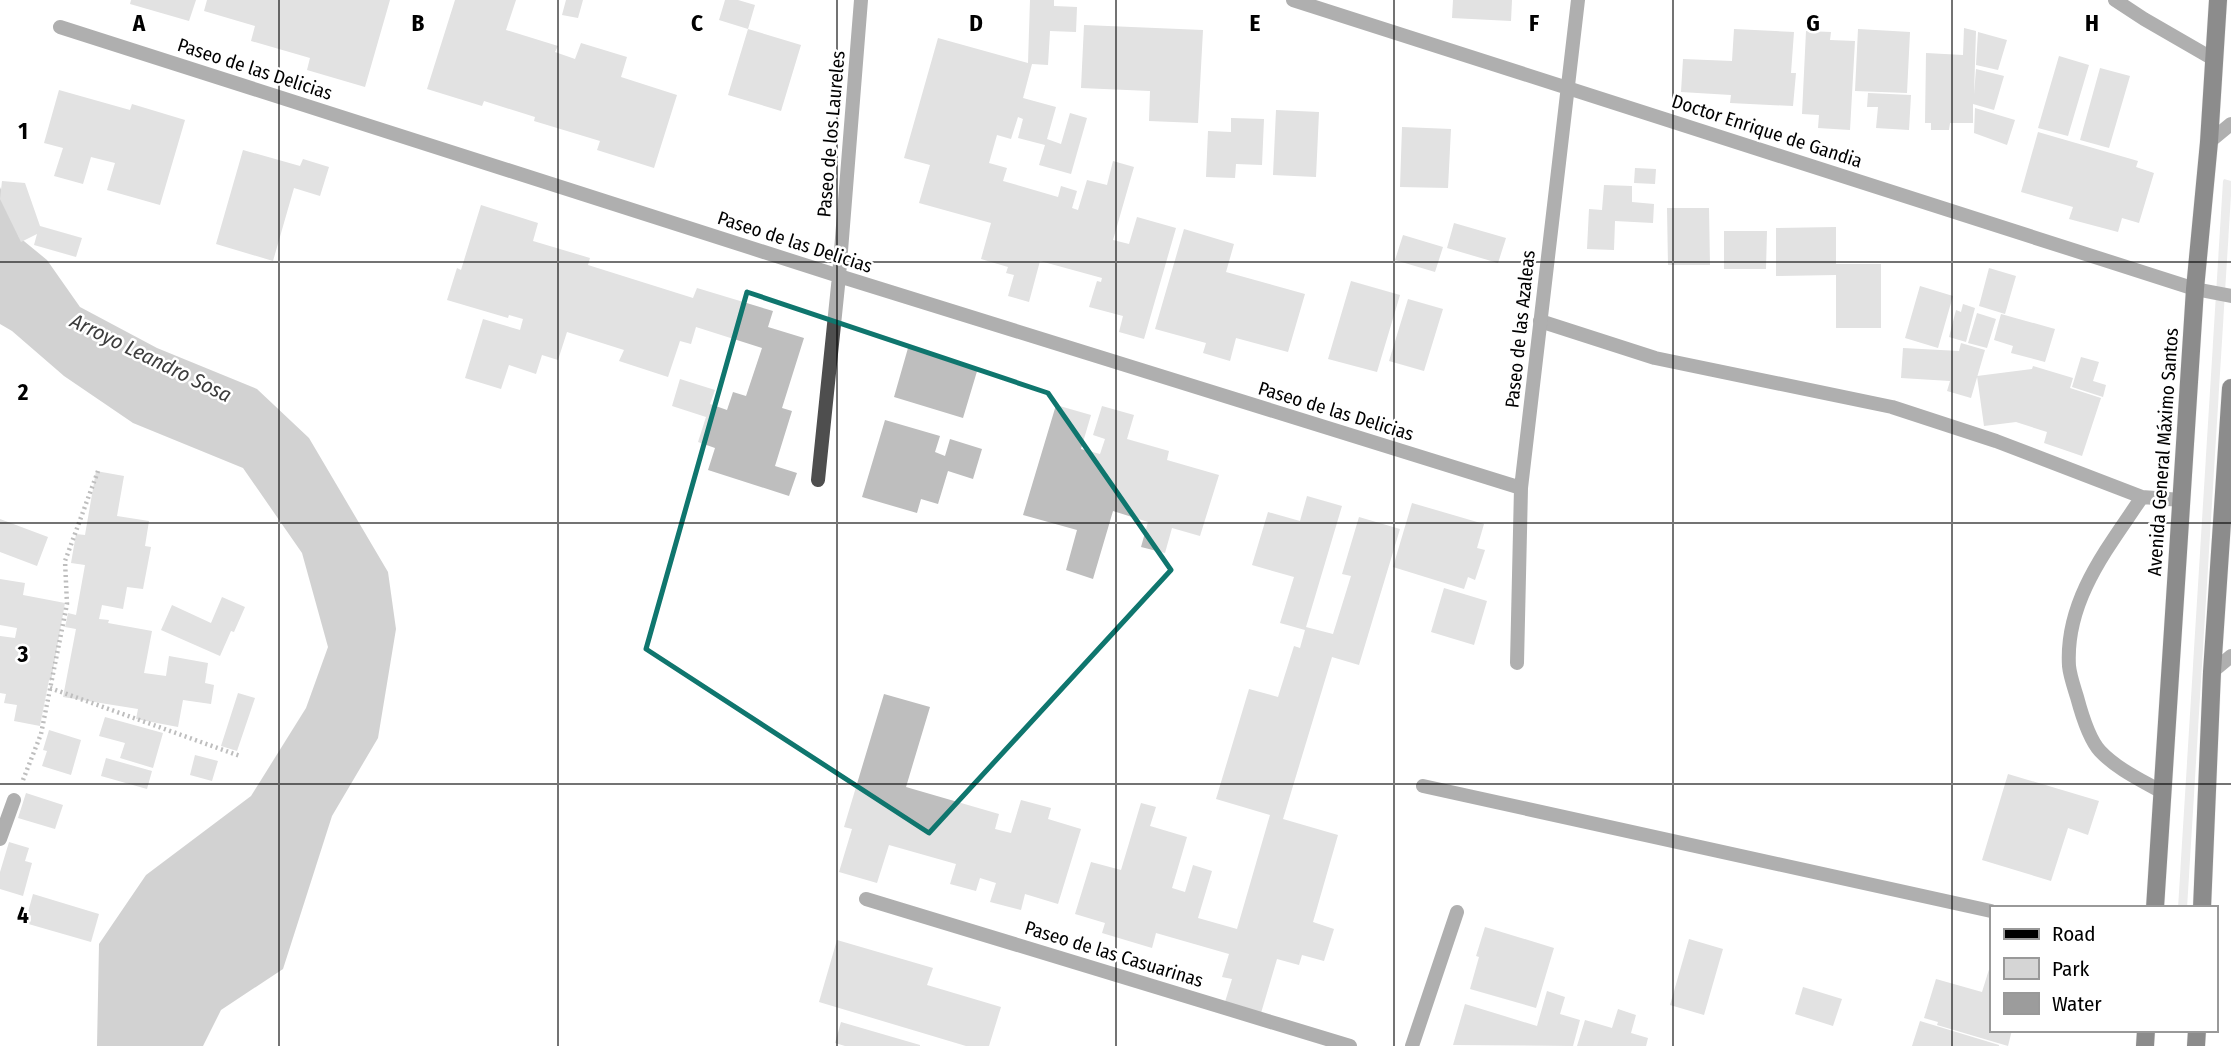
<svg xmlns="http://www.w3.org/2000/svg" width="2231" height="1046" font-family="'Fira Sans Condensed',sans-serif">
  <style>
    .green { fill: #d5d5d5 }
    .water { fill: #9c9c9c }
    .building { fill: #bebebe }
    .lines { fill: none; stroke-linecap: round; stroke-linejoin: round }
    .primary-casing { stroke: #dbdbdb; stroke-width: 19 }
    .path { stroke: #707070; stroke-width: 4.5; stroke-dasharray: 2 3.5; stroke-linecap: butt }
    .service { stroke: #4e4e4e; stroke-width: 14 }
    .minor { stroke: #4e4e4e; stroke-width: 14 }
    .primary { stroke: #000; stroke-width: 18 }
    .marked { fill: none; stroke: #0f766e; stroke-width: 5; stroke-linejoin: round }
    .grid { fill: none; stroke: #000; stroke-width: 2; stroke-opacity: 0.55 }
    .labels { text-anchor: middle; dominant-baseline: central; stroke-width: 5; stroke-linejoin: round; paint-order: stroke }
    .street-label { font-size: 19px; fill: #000; stroke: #fff }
    .water-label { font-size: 21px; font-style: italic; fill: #3d3d3d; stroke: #fff }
    .grid-label { font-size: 23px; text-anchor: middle; font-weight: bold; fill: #000; stroke: #fff; stroke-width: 5; stroke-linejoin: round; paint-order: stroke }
  </style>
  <rect width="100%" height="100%" fill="#fff"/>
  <!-- green -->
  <path class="green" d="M2224,179L2231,181V195L2187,908H2178L2223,181Z"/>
  <!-- water -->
  <path class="water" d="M0,187L19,237L47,260L80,307L157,348L257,389L309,438L388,572L396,629L378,738L332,816L283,969L221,1010L203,1046H97L99,944L146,875L251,796L306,708L328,647L302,553L243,468L133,423L64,376L12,331L0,324Z"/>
  <!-- building -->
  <path class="building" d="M131,0H196L189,21L130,4Z
    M207,0H390L365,87L307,70L310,58L251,41L255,26L204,11Z
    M455,0H516L506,30L558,46L555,52L575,59L581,43L627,57L621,77L677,95L654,168L597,150L600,141L534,121L535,117L484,101L482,106L427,89Z
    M566,0H583L578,18L562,15Z
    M725,0H738L755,5L748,29L801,45L781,111L728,95L748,29L719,20Z
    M1030,0H1054V6L1077,7L1076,32L1050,31L1048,65L1032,64L1023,98L1056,107L1047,139L1061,144L1070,113L1087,118L1071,174L1039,165L1045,145L1018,138L1023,119L1018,117L1011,139L997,135L989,163L1007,168L1003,181L1058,197L1061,186L1077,191L1072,208L1078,210L1087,180L1107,185L1113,161L1134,167L1113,240L1129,244L1137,217L1176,228L1144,339L1119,332L1123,316L1089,307L1097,281L1101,282L1102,278L1040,261L1029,302L1008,296L1014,275L1006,273L1008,267L981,259L991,223L919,203L930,165L904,158L938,38L1028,63Z
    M1453,0H1512L1511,21L1452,18Z
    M1084,25L1203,30L1198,123L1149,121L1150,91L1081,88Z
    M1964,28L1976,31L1974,95L1976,69L2004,76L1994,110L1973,104V123H1950L1949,130H1931V123H1925L1926,53L1963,55Z
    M1734,29L1794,32L1791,73H1796L1793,106L1730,103L1731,95L1681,92L1683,59L1732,61Z
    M1858,29L1910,32L1907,93L1855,91Z
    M1806,31L1831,32L1830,40L1855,41L1850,130L1818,128L1819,115L1802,114Z
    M1978,32L2007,40L1998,70L1976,65Z
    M2059,56L2089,65L2068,136L2038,128Z
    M2100,68L2130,76L2109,148L2080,140Z
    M59,90L130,110L132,104L185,120L160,205L107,190L115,163L91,157L83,184L54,176L63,148L44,143Z
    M1868,93L1911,95L1909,130L1876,128L1878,107H1867Z
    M1975,108L2015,120L2007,145L1974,133Z
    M1276,110L1319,112L1316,177L1273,175Z
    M1231,118L1264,119L1262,165L1236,164L1235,178L1206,177L1208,131L1231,132Z
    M1402,127L1451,129L1448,188L1400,187Z
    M2038,132L2138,161L2136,167L2154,173L2139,223L2122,218L2118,232L2069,219L2073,207L2021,192Z
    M243,150L300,166L303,159L329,167L320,196L294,188L273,261L216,244Z
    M1635,168L1656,169L1655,184L1634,183Z
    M2,181L25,183L40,226L82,238L76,257L34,245L37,234L21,242L0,199Z
    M1604,185L1632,186V202L1654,204L1653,223L1615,221L1614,250L1587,249L1589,209L1602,210Z
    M481,205L538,223L533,241L590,258L588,265L693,298L697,288L773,311L768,327L804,338L782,408L792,411L775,466L797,473L789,496L708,470L715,448L698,442L706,417L672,406L680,379L715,390L710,404L727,410L733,392L746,396L762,348L696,327L691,344L680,341L668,377L619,361L624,350L567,332L558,360L542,355L536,374L509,365L501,389L465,378L483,319L520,330L523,319L509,315L508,318L447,300L457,268L461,270Z
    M1667,208H1709L1710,265H1668Z
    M1454,223L1506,238L1498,263L1447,248Z
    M1836,227V264H1881V328H1836V275L1776,276V228Z
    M1184,229L1234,244L1226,272L1305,294L1288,352L1236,338L1230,361L1203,353L1206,343L1155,329Z
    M1724,231H1767L1766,269H1724Z
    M1403,235L1443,247L1435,272L1395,260Z
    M1989,268L2016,276L2005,314L1979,306Z
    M1351,281L1400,295L1377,372L1328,359Z
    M1920,286L1953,296L1938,348L1905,338Z
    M1408,299L1443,309L1424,371L1389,361Z
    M1963,304L1975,308L1966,342L1949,337L1956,310L1961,312Z
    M1977,313L1996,319L1987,348L1968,343Z
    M2001,314L2055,329L2045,362L2011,353L2013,346L1994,340Z
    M1961,343L1985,350L1971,398L1947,391L1950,381L1901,378L1903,348L1959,351Z
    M908,348L978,368L963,418L894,397Z
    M2081,357L2099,362L2093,381L2106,385L2103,397L2072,387Z
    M2033,366L2073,378L2070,388L2101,398L2082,456L2044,443L2047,432L2016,422L1984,426L1977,376L2032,369Z
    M1056,405L1091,415L1081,449L1100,454L1105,439L1093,435L1102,406L1134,415L1127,439L1169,451L1167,460L1219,475L1200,536L1172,528L1165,553L1141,547L1148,522L1113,511L1093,579L1066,570L1077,530L1023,515Z
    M885,420L940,436L935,452L945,456L950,439L982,449L973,479L948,471L938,504L921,499L917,513L862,497Z
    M96,471L124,476L117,516L149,521L145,546L151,547L143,589L127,587L123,609L102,605L99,619L109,620L108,623L152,631L144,673L166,676L169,656L208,663L205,683L214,685L211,704L183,700L178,727L136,719L138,709L63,697L76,629L65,627L68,613L76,615L85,565L71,563L76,534L85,535Z
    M1307,496L1342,506L1306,627L1333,634L1351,576L1342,574L1359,517L1400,529L1359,665L1332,657L1283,819L1338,835L1313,922L1334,929L1324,961L1302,955L1299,965L1277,959L1261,1013L1225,1002L1232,979L1222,977L1229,954L1156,933L1152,948L1102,933L1105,923L1075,914L1091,862L1121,870L1141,803L1156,807L1150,826L1187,837L1172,888L1185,892L1193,865L1212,871L1198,918L1237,929L1270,815L1216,799L1249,689L1278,697L1294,646L1300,648L1305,630L1280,623L1294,577L1252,565L1268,512L1300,521Z
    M1412,503L1484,524L1477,548L1485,550L1475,580L1468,577L1464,589L1393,567Z
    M0,519L48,537L37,566L0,552Z
    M0,579L25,583L23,595L65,603L51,681L49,680L40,726L14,721L17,705L4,703L6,694L0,693V636L15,638L17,628L0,625Z
    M1444,588L1487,601L1474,645L1431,632Z
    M222,597L245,607L234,632L231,631L220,656L161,630L172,605L211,623Z
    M238,693L255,698L237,751L221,746Z
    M884,694L930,707L906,787L999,814L995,829L1011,833L1021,800L1051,808L1048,819L1081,829L1058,904L1025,894L1021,910L990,902L996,883L980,878L976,891L950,884L956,864L889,845L877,883L839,872L852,829L844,827Z
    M105,717L163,733L153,768L120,758L125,743L99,736Z
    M49,730L81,740L71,775L42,766L47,751L43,750Z
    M195,755L218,761L212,781L190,775Z
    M106,758L152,771L147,789L101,776Z
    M2008,774L2099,801L2088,835L2068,828L2051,881L1982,860Z
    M26,793L63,805L55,829L18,818Z
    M9,842L29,848L25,861L32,863L23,896L0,889V872Z
    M33,894L99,914L91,942L25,923Z
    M1485,927L1554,948L1536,1008L1470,989L1479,957L1476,956Z
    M1689,939L1723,949L1704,1015L1670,1005Z
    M837,940L933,968L927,985L1001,1007L989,1046H966L819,1002Z
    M1991,963V1030H2012L2008,1046L1937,1025L1938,1022L1924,1018L1936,979L1982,992Z
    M1803,987L1842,999L1833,1026L1795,1014Z
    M1547,991L1565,997L1560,1014L1580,1020L1573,1046L1453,1045L1465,1004L1537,1026Z
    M1618,1009L1636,1015L1631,1033L1648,1038L1646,1046H1577L1585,1020L1612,1028Z
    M1920,1021L1999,1045V1046H1912Z
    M841,1022L920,1045V1046H845L835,1043Z"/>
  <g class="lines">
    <!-- primary casing -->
    <g class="primary-casing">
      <path id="primary" d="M2155,908L2195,289L2209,142L2218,0
        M2202,908L2212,672L2231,388
        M2145,1046L2146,1030
        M2196,1046L2197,1030"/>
    </g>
    <!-- path -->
    <path class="path" d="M50,688L240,756
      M23,780L41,734L67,604L65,561L98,471"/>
    <!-- service -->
    <path class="service" d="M2115,0L2144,19L2215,60
      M1540,321L1655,358L1892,407L1996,441L2142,497
      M1423,786L1991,911
      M2162,792C2141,780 2117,769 2100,751C2089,739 2081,712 2077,697C2074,687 2070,676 2069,666C2065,600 2108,548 2142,497L2181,500
      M1412,1046L1457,912"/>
    <!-- minor -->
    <path class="minor" d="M1293,0L2195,289L2231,296
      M60,27L839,276L1521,488
      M2209,142L2231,124
      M818,480L839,276L861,0
      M1517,663L1521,488L1578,0
      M2212,672L2231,656
      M0,839L14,800
      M866,899L1350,1046"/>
    <!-- primary -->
    <use href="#primary" class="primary"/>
  </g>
  <!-- marked area -->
  <path d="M0 0H2231V1046H0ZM747,292L1048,393L1171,570L929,833L646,649Z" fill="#fff" fill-opacity=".55" fill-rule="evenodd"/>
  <path class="marked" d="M747,292L1048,393L1171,570L929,833L646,649Z"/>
  <!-- grid -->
  <path class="grid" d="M279,0V1046M558,0V1046M837,0V1046M1116,0V1046M1394,0V1046M1673,0V1046M1952,0V1046M0,262H2231M0,523H2231M0,784H2231"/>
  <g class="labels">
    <!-- street labels -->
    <g class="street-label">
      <text transform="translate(255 69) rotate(18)">Paseo de las Delicias</text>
      <text transform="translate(1767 131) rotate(18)">Doctor Enrique de Gandia</text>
      <text transform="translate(831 134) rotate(-85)">Paseo de los Laureles</text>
      <text transform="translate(795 242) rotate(18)">Paseo de las Delicias</text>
      <text transform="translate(1520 329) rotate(-84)">Paseo de las Azaleas</text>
      <text transform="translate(1336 411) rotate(17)">Paseo de las Delicias</text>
      <text transform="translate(2163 452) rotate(-86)">Avenida General Máximo Santos</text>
      <text transform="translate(1114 954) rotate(17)">Paseo de las Casuarinas</text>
    </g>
    <!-- water labels -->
    <g class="water-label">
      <text transform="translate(151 358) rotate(26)">Arroyo Leandro Sosa</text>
    </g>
  </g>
  <g class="grid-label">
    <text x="139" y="31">A</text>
    <text x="418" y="31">B</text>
    <text x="697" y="31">C</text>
    <text x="976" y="31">D</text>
    <text x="1255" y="31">E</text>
    <text x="1534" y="31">F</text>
    <text x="1813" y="31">G</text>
    <text x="2092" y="31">H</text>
    <text x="23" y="139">1</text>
    <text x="23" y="400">2</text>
    <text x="23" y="662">3</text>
    <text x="23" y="923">4</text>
  </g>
  <!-- legend -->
  <rect x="1990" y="906" width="228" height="126" fill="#ffffff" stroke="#999999" stroke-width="2"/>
  <rect x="2004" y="929" width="35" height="10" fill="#000000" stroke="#999999" stroke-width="2"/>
  <text x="2052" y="941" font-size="21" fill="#000000">Road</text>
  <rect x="2004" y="958" width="35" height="21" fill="#d5d5d5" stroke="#999999" stroke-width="2"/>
  <text x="2052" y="976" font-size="21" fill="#000000">Park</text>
  <rect x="2004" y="993" width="35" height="21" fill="#9c9c9c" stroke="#999999" stroke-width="2"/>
  <text x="2052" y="1011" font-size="21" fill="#000000">Water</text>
</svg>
